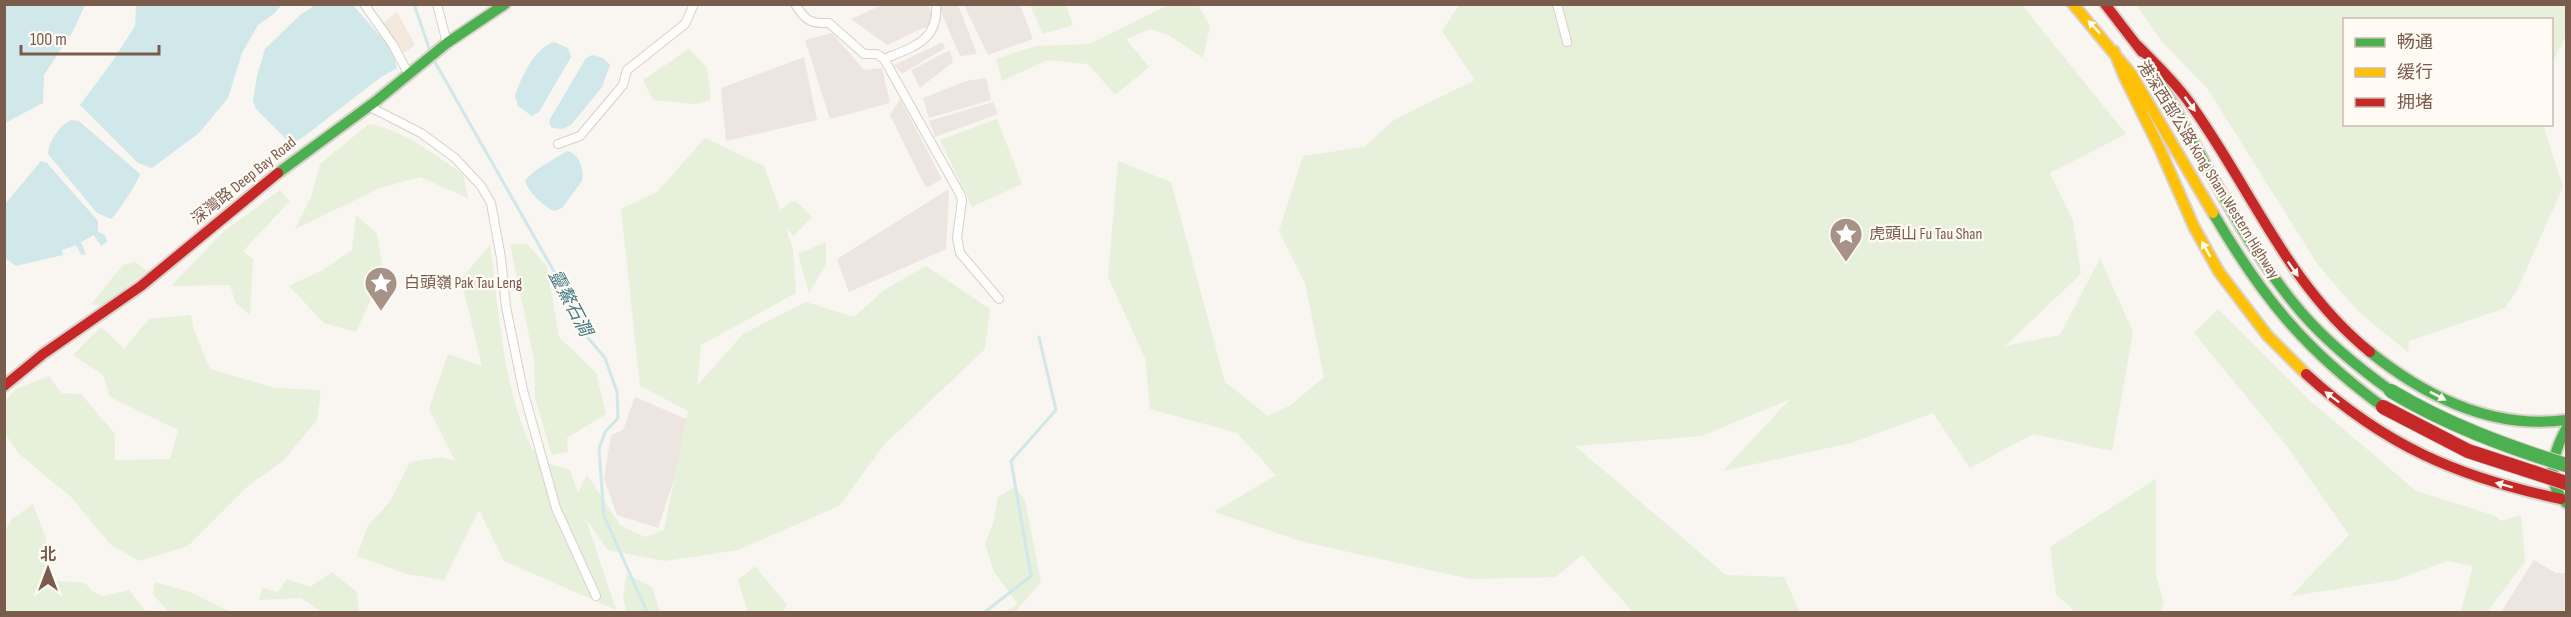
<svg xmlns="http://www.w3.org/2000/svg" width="2571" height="617" font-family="'Sofia Sans Condensed','Noto Sans SC',sans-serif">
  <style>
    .residential { fill: #f2e8de }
    .industrial { fill: #ede5e0 }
    .green { fill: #e7f0db }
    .water { fill: #d0e8ea }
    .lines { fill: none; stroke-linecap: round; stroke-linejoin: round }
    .stream { stroke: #d0e8ea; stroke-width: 3 }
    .street-casing { stroke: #d7d1cb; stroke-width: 10 }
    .fast-casing { stroke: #d9d2cb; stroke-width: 14 }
    .slow-casing { stroke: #d9d2cb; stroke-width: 14 }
    .jam-casing { stroke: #d9d2cb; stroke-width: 14 }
    .street { stroke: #fefefd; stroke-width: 8 }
    .fast { stroke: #4caf50; stroke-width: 10 }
    .slow { stroke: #ffc107; stroke-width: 10 }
    .jam { stroke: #c62828; stroke-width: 10 }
    .fast-bridge-casing { stroke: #dad1cc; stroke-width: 16; stroke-linecap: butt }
    .jam-bridge-casing { stroke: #dad1cc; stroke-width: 16; stroke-linecap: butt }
    .fast-bridge { stroke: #4caf50; stroke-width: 14 }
    .jam-bridge { stroke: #c62828; stroke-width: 14 }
    .oneway { fill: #fffaf3 }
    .labels { text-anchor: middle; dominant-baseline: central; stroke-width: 4.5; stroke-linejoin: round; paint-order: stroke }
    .street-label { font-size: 16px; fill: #7a5c4d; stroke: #fffaf3 }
    .poi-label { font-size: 16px; fill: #7a5c4d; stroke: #fffaf3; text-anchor: start }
    .water-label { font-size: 18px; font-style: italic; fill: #437c86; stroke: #fffaf3 }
  </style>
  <rect width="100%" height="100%" fill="#f9f5f0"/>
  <!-- residential -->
  <path class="residential" d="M397,12L415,45L404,53L383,23Z"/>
  <!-- industrial -->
  <path class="industrial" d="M928,4L934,23L887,45L851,19L882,5Z
    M938,5H958L977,54L960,56Z
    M964,5H1020L1033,39L988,55Z
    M832,33L864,70L882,68L890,103L830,119L805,40Z
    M943,42L945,48L902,74L894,65Z
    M950,50L953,62L920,88L911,70Z
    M804,57L817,120L726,141L721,88Z
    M986,78L991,100L929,118L923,98L966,81Z
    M900,99L942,179L926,188L890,115Z
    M993,102L998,114L935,137L929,121Z
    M949,189L946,249L849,292L837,259Z
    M635,397L693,422L658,528L617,515L604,479L611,435L623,430Z
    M2534,560L2556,573H2566V612H2501Z"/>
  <!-- green -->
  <path class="green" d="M1171,4L1198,5L1210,26L1203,58L1170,36L1151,29L1126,39L1149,67L1115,95L1088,64L1048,60L1002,81L996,59L1036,46L1089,44Z
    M1030,5H1066L1073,25L1043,34Z
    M1459,5H2022L2126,134L2050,173L2073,221L2081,274L2005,346L2060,335L2100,258L2133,332L2112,451L2033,434L1970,468L1933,413L1851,443L1723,471L1790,399L1702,436L1575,446L1726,575L1784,577L1800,612H1633L1582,555L1556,577L1470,579L1304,542L1214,512L1276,475L1237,433L1150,409L1145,358L1108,277L1118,161L1171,182L1225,382L1268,416L1291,405L1324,377L1305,283L1279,231L1303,156L1364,147L1394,120L1475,80L1442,31Z
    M2136,5H2566V36L2552,63V20H2344V124L2543,125L2563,187L2517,290L2505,308L2409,341L2408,352L2360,313L2318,265L2207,88L2162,42Z
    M689,49L707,68L711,100L695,104L653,100L643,80Z
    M997,119L1022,184L972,207L940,140Z
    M369,124C405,131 433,154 463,174L468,198L420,177L380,188L295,229L311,197L320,164Z
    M705,138L764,166L780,210L790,202L796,201L812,217L793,236L785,225L793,249L796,293L701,345L697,386L743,334L806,302L854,317L884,290L926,266L990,309L985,349L884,445L839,506L738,550L665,561L608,550L586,519L616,610L504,561L479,510L444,580L407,574L357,556L368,525L389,503L410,462L442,457L455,461L429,409L448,354L482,366L461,279L490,245C499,308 504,409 540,461L570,470L578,493L587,475L620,525L645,537L664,530L688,411L640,386L621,209L657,192Z
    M280,190L290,201L243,251L253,259L250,315L235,302L230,285L171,286L223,232Z
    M356,215L377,234L383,273L356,332L324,323L289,286L321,271L352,250Z
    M826,242V265L809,293L798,254Z
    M510,244H527L547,266L559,337L596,373L606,414L567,438L568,452L552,455L535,398L534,360Z
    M135,262L147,271L102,306L91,304L123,265Z
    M2218,309L2308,399L2416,491L2496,516L2501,521L2521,515L2525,562L2487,612L2461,611L2473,566L2447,561L2396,580L2291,596L2349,535L2287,446L2194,333Z
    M191,315L193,327L210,369L275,388L321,390L317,420L282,462L248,486L188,546L139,561L110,544L71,497L19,454L5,433V401L16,389L49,376L61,393L81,394L115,434V460L170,459L178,430L110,397L103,375L73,355L101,327L124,349L149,319Z
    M2156,479V575L2164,603L2160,612H2075L2056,594L2050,547Z
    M1014,487L1025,500L1041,582L1015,612H1004L1018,604L994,572L985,544L994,521L998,497Z
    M33,504L46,539L45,580L85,583L93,592L103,596L129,590L146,612H5V530L12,519Z
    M755,566L787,605L783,612H748L738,580Z
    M332,572L357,592L359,612H321L301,598L259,600L262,588L278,592L287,579L310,587Z
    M626,574L652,587L660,612H627L623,599Z
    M155,582L191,592L230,612H168L153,594Z"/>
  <!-- water -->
  <path class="water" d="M5,4L85,5L73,31L44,75L43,103L5,123Z
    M136,5H281L275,13L258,25L242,53L228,98L199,133L152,168L138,163L80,105L112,62L135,26Z
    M315,5H353L393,51L397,68L381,77L306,135L297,141L289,142L256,109L253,100L257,76L265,49L300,15Z
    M554,42L568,48L571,57L539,112L532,116L518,106L515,96C521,78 534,48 554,42Z
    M592,55L603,58L610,65L602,87L571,125L563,129L552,128L549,123L550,119L586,58Z
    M71,120L79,121L140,174C139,181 116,215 111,219L97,213L48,154C49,141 59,126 71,120Z
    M567,151C580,154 584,169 582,181L562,208L554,211C543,206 527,191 525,180L536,170Z
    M41,161L47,163L98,221V232L105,235L107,242L101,246L94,235L81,242L86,254L81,255L76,245L62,250L63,255L16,266L5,258V204Z"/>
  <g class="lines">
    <!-- stream -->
    <path class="stream" d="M414,4L430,51
      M432,57L552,268L584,333L605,358L617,392L618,418L605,432L599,449L604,516L647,612
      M985,612L1031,576L1011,461L1056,410L1039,337"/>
    <!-- street casing -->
    <g class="street-casing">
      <path id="street" d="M364,4L393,45L408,73
        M437,4L447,43
        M795,4C805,20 810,24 829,23L864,54H877L884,59L960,194L962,200L957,238L960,253L999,299
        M1557,4L1567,42
        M884,59C913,47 939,41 936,4
        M368,106L421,133L455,158L481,186L491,203L501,258L506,307L523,390L556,508L596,596
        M558,144L580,136L623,85L627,70L685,24L694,4"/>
    </g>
    <!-- fast casing -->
    <g class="fast-casing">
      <path id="fast" d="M2152,68C2201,150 2239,240 2302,313C2328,343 2359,368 2391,391
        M278,173L376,101L447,43L505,4
        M2213,213C2262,297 2304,349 2383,407
        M2370,352C2426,397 2492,430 2566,420
        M2566,429C2553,453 2544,482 2566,503"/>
    </g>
    <!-- slow casing -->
    <g class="slow-casing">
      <path id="slow" d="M2073,4L2132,75L2213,213
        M2114,51L2124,76L2160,149L2194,227L2219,272L2267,335L2306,374"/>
    </g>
    <!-- jam casing -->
    <g class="jam-casing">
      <path id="jam" d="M2105,4L2142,52
        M2137,45C2155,63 2174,81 2189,102C2250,186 2287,285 2370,352
        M2306,374C2385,446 2458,477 2561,499
        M4,386L43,354L141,286L278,173"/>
    </g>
    <!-- street -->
    <use href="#street" class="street"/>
    <!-- fast -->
    <use href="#fast" class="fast"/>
    <!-- slow -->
    <use href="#slow" class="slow"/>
    <!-- jam -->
    <use href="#jam" class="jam"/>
    <!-- fast-bridge casing -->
    <g class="fast-bridge-casing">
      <path id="fast-bridge" d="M2391,391C2446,424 2505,446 2566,465"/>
    </g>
    <!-- jam-bridge casing -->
    <g class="jam-bridge-casing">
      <path id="jam-bridge" d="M2383,407L2468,451L2566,483"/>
    </g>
    <!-- fast-bridge -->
    <use href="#fast-bridge" class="fast-bridge"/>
    <!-- jam-bridge -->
    <use href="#jam-bridge" class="jam-bridge"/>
  </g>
  <!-- one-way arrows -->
  <defs><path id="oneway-solid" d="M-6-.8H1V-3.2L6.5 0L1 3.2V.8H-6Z" transform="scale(1.5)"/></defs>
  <g class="oneway">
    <use href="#oneway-solid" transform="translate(2094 27) rotate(-132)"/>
    <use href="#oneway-solid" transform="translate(2190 104) rotate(54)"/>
    <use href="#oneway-solid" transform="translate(2206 249) rotate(-119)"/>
    <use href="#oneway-solid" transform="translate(2293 269) rotate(55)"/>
    <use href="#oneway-solid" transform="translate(2438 396) rotate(27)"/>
    <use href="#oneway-solid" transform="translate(2332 397) rotate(-143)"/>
    <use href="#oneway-solid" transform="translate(2504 485) rotate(-165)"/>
  </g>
  <!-- icons -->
  <defs>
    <g id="sight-pin" transform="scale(1.725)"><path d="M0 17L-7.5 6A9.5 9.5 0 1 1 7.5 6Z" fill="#a69286" stroke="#fffaf3"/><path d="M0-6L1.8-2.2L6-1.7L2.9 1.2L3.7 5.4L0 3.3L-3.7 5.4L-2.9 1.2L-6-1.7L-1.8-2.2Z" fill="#fff"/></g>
  </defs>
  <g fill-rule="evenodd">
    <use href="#sight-pin" x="1846" y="234"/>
    <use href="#sight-pin" x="381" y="283"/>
  </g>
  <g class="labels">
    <!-- street labels -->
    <g class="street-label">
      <text transform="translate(2208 170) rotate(58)">港深西部公路 Kong Sham Western Highway</text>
      <text transform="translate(244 181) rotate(-39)">深灣路 Deep Bay Road</text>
    </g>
    <!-- poi labels -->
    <g class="poi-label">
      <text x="1869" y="234">虎頭山 Fu Tau Shan</text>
      <text x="404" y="283">白頭嶺 Pak Tau Leng</text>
    </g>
    <!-- water labels -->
    <g class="water-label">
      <text transform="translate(570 303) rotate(62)">靈鰲石澗</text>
    </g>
  </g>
  <!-- border -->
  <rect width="2571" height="617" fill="none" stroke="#7a5c4d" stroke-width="12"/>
  <!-- legend -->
  <rect x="2343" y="18" width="210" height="108" fill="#fffaf3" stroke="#cabbb1" stroke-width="1.5"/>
  <rect x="2355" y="38" width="30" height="9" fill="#4caf50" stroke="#cabbb1" stroke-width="1.5"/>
  <text x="2397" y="48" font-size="18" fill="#7a5c4d">畅通</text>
  <rect x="2355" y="68" width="30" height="9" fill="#ffc107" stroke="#cabbb1" stroke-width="1.5"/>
  <text x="2397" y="78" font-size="18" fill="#7a5c4d">缓行</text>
  <rect x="2355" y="98" width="30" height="9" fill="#c62828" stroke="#cabbb1" stroke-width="1.5"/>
  <text x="2397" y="108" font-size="18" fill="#7a5c4d">拥堵</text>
  <!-- north arrow -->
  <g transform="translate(48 569)" stroke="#fffaf3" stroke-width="4.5" paint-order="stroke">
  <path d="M0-4.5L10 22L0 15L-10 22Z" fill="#7a5c4d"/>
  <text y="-9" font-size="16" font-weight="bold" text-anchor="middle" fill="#7a5c4d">北</text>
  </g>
  <!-- scale -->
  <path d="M21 45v9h138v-9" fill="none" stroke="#7a5c4d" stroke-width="3"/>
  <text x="30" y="45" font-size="18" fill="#7a5c4d" stroke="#fffaf3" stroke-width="4.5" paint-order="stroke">100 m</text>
</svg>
